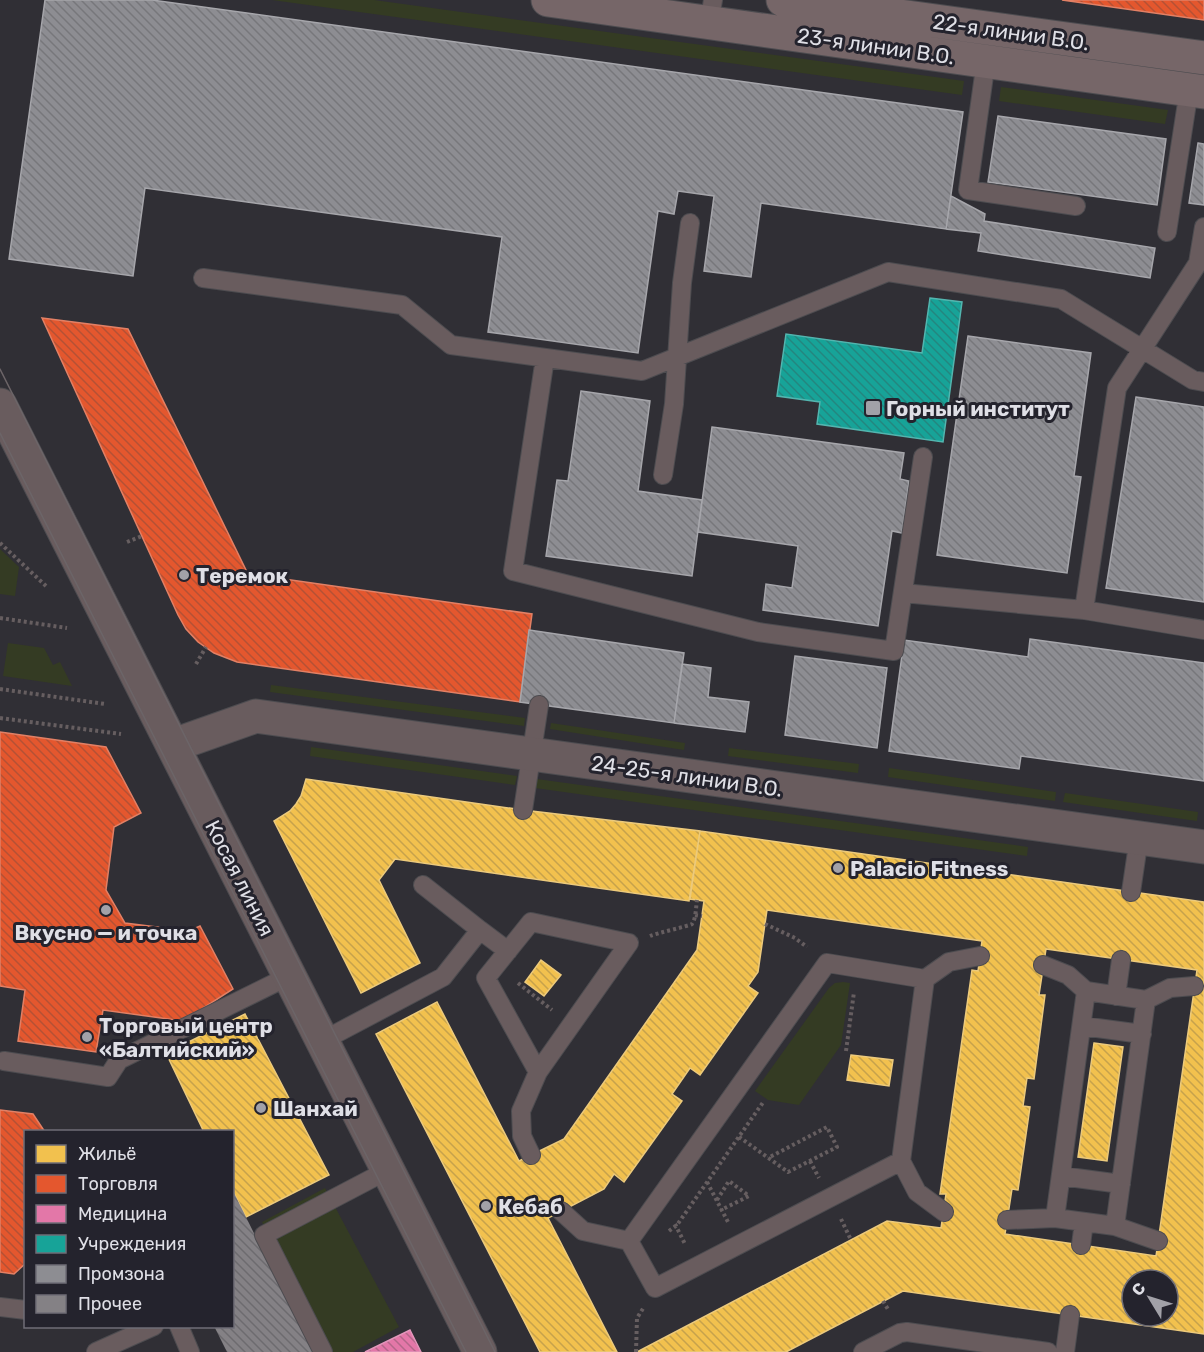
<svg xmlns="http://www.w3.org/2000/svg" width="1204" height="1352" font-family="Rubik,sans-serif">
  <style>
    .green { fill: #343b23 }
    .homes { fill: url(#homes-back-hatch); stroke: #ecca7c; stroke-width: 1.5; fill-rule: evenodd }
    .shops { fill: url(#shops-back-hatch); stroke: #e28065; stroke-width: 1.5 }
    .health { fill: url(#health-back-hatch); stroke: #e296bb; stroke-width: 1.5 }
    .public { fill: url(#public-back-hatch); stroke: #53b5af; stroke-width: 1.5 }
    .industry { fill: url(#industry-back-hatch); stroke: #a6a6ab; stroke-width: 1.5 }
    .building { fill: url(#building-back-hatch) }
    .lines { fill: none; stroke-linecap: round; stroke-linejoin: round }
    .lane-casing { stroke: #4d4c50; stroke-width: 20 }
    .street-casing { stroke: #4d4c50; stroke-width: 35 }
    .secondary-casing { stroke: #4d4c50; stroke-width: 35 }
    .path { stroke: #665e60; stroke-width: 4; stroke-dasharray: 3 3; stroke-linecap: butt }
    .lane { stroke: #695c5e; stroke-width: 18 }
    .street { stroke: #695c5e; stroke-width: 33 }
    .secondary { stroke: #766668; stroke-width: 33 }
    .tram { stroke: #6c6568; stroke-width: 1.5 }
    .poi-dot { fill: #a2a1a8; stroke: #24232d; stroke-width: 2 }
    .labels { text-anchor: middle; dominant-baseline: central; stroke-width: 6; stroke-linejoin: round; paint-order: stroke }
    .street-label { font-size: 21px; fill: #dfdfe6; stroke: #24232d }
    .poi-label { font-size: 21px; font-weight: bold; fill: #dfdfe6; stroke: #24232d; text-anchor: start }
  </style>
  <defs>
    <pattern id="homes-back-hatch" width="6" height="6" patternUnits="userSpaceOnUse" patternTransform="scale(1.5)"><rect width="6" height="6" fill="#f2c14e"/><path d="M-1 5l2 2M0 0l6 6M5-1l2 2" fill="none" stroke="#c6a24c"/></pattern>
    <pattern id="shops-back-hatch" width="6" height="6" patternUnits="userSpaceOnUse" patternTransform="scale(1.5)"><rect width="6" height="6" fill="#e4572e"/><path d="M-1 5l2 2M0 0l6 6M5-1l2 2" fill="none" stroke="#b45135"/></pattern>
    <pattern id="health-back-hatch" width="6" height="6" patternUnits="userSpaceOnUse" patternTransform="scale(1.5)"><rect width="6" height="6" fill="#e377a8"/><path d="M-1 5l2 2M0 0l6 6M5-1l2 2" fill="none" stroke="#b3678a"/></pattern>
    <pattern id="public-back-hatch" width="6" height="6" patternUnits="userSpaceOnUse" patternTransform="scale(1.5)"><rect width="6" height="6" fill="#17a398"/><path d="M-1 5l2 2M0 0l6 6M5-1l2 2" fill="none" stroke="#24867f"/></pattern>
    <pattern id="industry-back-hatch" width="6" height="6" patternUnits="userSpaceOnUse" patternTransform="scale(1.5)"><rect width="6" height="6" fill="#8d8d92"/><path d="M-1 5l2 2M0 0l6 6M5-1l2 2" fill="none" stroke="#77777b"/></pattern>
    <pattern id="building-back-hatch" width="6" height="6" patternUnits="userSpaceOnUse" patternTransform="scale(1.5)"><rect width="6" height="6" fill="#848185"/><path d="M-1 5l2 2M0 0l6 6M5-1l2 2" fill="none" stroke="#6d6b6f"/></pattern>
  </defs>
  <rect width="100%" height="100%" fill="#302f35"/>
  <!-- green -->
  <path class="green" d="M272,0H374L964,81L962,95Z
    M1001,87L1168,110L1165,124L999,101Z
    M0,549L19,567L15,596L0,594Z
    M8,643L44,648L53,665L60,662L72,686L3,676Z
    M271,685L525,718L524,726L270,692Z
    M551,723L685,743L684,750L550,729Z
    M311,747L517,776L515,785L310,756Z
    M729,748L859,764L858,773L728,756Z
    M889,768L1056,792L1055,801L888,777Z
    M537,779L1028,847L1027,856L535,788Z
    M1065,793L1198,812L1197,821L1063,802Z
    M843,982L850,983L841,1045L799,1105L768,1100L755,1091L829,988L835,983Z
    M325,1188L399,1327L353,1352H331L262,1222Z"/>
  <!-- homes -->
  <path class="homes" d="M306,779L523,810L700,831L689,901L395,859L379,880L420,963L361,993L274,821L290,811L296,804L301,796Z
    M700,831L1204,902V1334L903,1291L786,1352H637L887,1221L941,1228L946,1194H940L972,970L978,971L982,941L767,910L758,972L748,986L758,993L700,1075L690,1068L672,1094L682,1101L624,1182L614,1174L604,1189L548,1218L617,1352H540L376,1034L437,1002L519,1161L564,1139L697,950L704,901L690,899ZM1046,949L1197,970L1156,1256L1005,1234L1012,1189L1018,1190L1030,1107L1023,1106L1027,1078L1034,1079L1045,995H1039ZM1132,1280H1168V1316H1132Z
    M541,960L561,975L544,996L525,982Z
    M245,1014L329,1175L246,1217L232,1189V1132H204L166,1053Z
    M1094,1043L1123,1047L1107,1161L1078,1157Z
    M851,1055L893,1060L889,1086L847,1080Z"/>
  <!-- shops -->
  <path class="shops" d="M1062,0H1204V20Z
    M42,318L128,329L248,574L532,614L520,702L237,662L214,653L198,642L186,629L178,615Z
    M0,732L106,747L141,813L114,827L106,890L125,923L189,931L200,926L233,989L183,1021L103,1010L96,1052L18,1041L25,990L0,986Z
    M0,1110L33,1114L45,1132H26V1263L14,1274L0,1272Z"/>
  <!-- health -->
  <path class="health" d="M410,1330L421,1352H365Z"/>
  <!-- public -->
  <path class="public" d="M930,298L962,302L943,442L817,424L820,402L777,396L786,334L922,353Z"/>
  <!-- industry -->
  <path class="industry" d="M45,0H152L963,112L946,229L761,203L751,277L704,271L714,196L678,191L674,214L658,211L638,353L488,332L502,237L145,188L133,276L9,259Z
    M998,116L1166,139L1157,205L988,182Z
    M1198,143L1204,144V205L1189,203Z
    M951,196L985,214L984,221L1155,248L1150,278L978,251L981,233L946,229Z
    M968,336L1091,353L1074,476L1081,477L1067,573L937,555Z
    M581,391L650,401L638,491L702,500L692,576L546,556L557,480L568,481Z
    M1136,397L1204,407V602L1106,588Z
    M712,427L904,453L900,479L909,481L902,533L892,531L878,626L763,610L766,584L792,588L798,546L698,532Z
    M529,630L684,653L674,723L520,702Z
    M1030,639L1204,663V781L1021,756L1019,769L889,751L904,640L1028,657Z
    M795,656L887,668L877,748L785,735Z
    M682,664L711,668L708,697L749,702L745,732L674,723Z"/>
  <!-- building -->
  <path class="building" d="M232,1189L313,1352H227L214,1326H232Z"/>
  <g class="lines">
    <!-- lane casing -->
    <g class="lane-casing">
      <path id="lane" d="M709,23L713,0
        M986,61L968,190L1076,206
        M1167,232L1189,90
        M203,278L402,305L451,345L642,371L888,272L1061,299L1193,380L1204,382
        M545,358L513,571L758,632L894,651L923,457
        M663,475L674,404L682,283L690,223
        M903,593L1084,610L1204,630
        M1084,610L1117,388L1198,263L1204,227
        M523,810L539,705
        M423,885L480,930
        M1131,892L1139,838
        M1043,965L1068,975L1086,991
        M925,979L901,1161L655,1288L629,1241L827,963L925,979L949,962L980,956
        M1116,996L1121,960
        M1146,1000L1170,988L1194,986
        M1082,1026L1142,1034
        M322,1041L443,977L480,930L508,951
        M4,1061L108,1077L119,1060L289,976
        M531,1155L522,1136L521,1111L538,1072L629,943L531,922L486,978L538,1072
        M901,1161L917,1192L944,1212
        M1061,1176L1121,1184
        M561,1211L583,1231L629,1241
        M1007,1220L1055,1218L1115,1226L1146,1000L1086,991L1055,1218
        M1115,1226L1158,1241
        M1081,1245L1084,1222
        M0,1307L26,1310
        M179,1326L190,1352
        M96,1352L154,1326
        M323,1352L264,1235L388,1170
        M863,1352L900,1333L907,1332L1048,1352
        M1065,1352L1070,1315"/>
    </g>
    <!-- street casing -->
    <g class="street-casing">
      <path id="street" d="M0,405L480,1352
        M174,745L256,716L1204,847"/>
    </g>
    <!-- secondary casing -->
    <g class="secondary-casing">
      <path id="secondary" d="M548,0L1204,92
        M783,0L1204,58"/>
    </g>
    <!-- path -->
    <path class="path" d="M127,542L142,536
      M0,543L46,586
      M0,618L67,628
      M196,664L206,647
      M0,689L105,704
      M0,718L121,734
      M695,915L702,916
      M765,924L795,938L807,947
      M650,936C657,933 689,926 692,924C696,919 696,906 697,900
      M518,983L552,1010
      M846,1051L854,992
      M739,1137L788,1172L837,1147L827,1127L768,1158
      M810,1161L819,1178
      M707,1182L728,1222
      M717,1200L729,1181L749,1196L721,1210
      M841,1219L851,1240
      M675,1224L685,1244
      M669,1231L677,1225L764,1101
      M883,1301L889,1311
      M636,1352L637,1318L644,1307"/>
    <!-- lane -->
    <use href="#lane" class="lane"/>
    <!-- street -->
    <use href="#street" class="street"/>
    <!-- secondary -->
    <use href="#secondary" class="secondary"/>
    <!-- tram -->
    <path class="tram" d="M0,369L495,1352
      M0,433L466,1352"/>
  </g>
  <!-- markers -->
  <g class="poi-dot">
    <rect x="865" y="400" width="16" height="16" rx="3"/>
    <circle cx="184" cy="575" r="6"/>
    <circle cx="838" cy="868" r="6"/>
    <circle cx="106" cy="910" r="6"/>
    <circle cx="87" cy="1037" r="6"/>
    <circle cx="261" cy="1108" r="6"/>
    <circle cx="486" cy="1206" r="6"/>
  </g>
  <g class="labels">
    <!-- street labels -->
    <g class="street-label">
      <text transform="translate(1011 32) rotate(8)">22-я линии В.О.</text>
      <text transform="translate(876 46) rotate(8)">23-я линии В.О.</text>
      <text transform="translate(687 776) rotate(8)">24-25-я линии В.О.</text>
      <text transform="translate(240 878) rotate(63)">Косая линия</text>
    </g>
    <!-- poi labels -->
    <g class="poi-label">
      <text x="886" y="408">Горный институт</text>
      <text x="196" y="575">Теремок</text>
      <text x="850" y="868">Palacio Fitness</text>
      <text x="106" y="932" text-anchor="middle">Вкусно — и точка</text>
      <text x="99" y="1025">Торговый центр<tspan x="99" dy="24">«Балтийский»</tspan></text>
      <text x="273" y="1108">Шанхай</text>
      <text x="498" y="1206">Кебаб</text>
    </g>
  </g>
  <!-- legend -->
  <rect x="24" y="1130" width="210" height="198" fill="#24232d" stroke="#6f6e77" stroke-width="1.5"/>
  <rect x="36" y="1145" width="30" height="18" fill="#f2c14e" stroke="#6f6e77" stroke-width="1.5"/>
  <text x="78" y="1160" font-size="18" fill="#dfdfe6">Жильё</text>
  <rect x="36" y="1175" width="30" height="18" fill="#e4572e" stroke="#6f6e77" stroke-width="1.5"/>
  <text x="78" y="1190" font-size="18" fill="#dfdfe6">Торговля</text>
  <rect x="36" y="1205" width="30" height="18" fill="#e377a8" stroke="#6f6e77" stroke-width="1.5"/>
  <text x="78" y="1220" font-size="18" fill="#dfdfe6">Медицина</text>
  <rect x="36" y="1235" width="30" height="18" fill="#17a398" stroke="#6f6e77" stroke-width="1.5"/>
  <text x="78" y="1250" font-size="18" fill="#dfdfe6">Учреждения</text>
  <rect x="36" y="1265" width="30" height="18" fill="#8d8d92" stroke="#6f6e77" stroke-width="1.5"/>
  <text x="78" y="1280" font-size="18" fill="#dfdfe6">Промзона</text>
  <rect x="36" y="1295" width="30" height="18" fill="#848185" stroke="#6f6e77" stroke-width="1.5"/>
  <text x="78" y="1310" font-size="18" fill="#dfdfe6">Прочее</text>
  <!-- north arrow -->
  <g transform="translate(1150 1298) rotate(308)"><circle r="28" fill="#24232d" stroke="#6f6e77" stroke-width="1.5"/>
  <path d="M0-4.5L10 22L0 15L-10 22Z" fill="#a2a1a8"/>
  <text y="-9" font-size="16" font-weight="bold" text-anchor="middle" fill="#dfdfe6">С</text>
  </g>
</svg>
